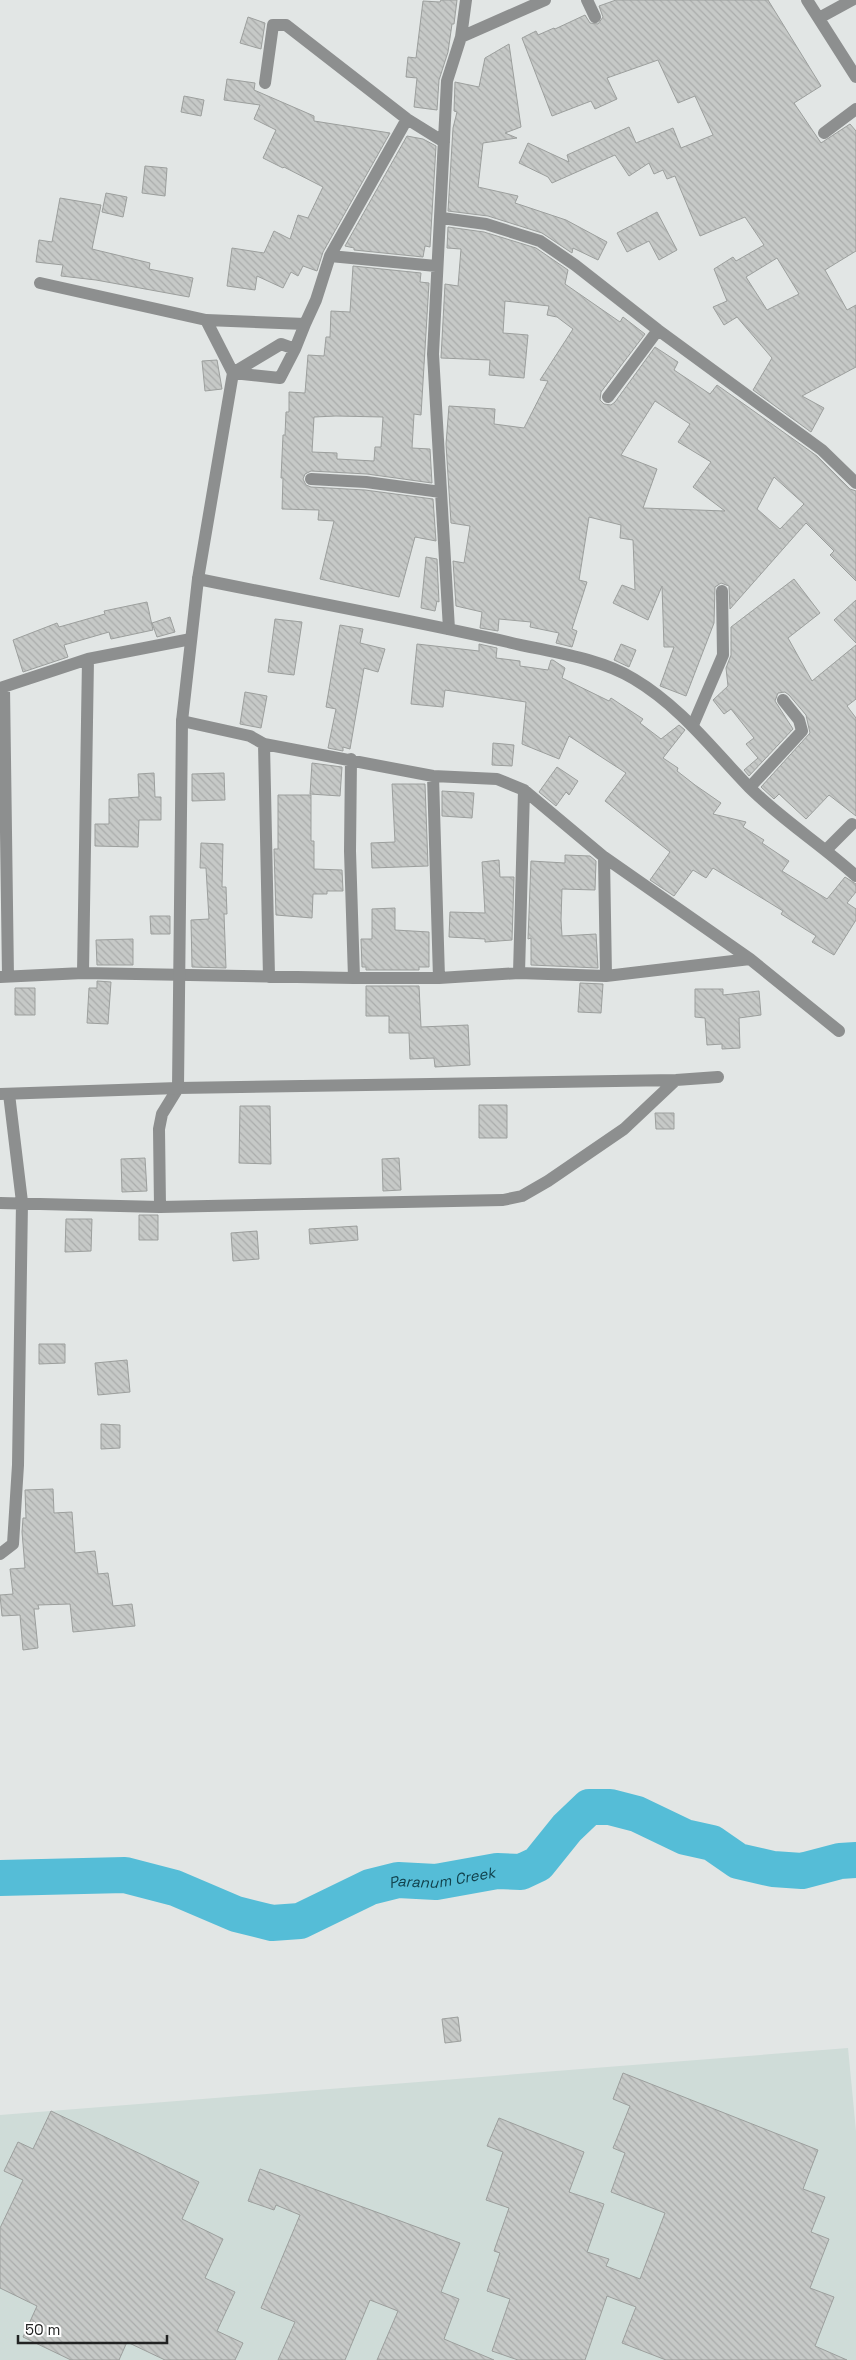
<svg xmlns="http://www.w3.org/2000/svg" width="856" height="2360" font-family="'Space Grotesk',sans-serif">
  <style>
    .built { fill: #cfdcd8 }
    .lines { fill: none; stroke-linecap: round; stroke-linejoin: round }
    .river { stroke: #55bdd7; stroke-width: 36 }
    .building { fill: url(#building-back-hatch); stroke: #9c9f9d; fill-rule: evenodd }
    .minor { stroke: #8d8f8f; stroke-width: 12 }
    .tertiary { stroke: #8d8f8f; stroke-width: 12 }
    .labels { text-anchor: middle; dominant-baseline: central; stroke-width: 5; stroke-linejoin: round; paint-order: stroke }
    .water-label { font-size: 15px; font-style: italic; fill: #11414c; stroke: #fff }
  </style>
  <defs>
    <pattern id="building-back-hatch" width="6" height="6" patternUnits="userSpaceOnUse" patternTransform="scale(1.25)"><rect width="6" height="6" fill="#c6c9c7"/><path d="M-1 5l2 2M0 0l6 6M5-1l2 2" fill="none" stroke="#aaacab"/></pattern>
  </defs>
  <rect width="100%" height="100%" fill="#e2e6e5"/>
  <!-- built -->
  <path class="built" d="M848,2048L856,2131V2360H0V2115Z"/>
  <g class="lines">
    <!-- river -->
    <path class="river" id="s1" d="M0,1878L125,1875L175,1888L236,1914L272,1923L300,1921L370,1887L398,1880L436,1882L497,1871L521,1872L538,1864L567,1828L589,1807H610L637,1814L685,1837L712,1843L738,1861L773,1869L802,1871L840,1861L856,1860"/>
  </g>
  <!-- building -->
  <path class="building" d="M441,0H457L454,24H452L448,52L439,80L437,110L414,107L417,78L406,77L408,57L416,58L423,1L440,2Z
    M616,0H768L821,86L794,103L817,137L821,143L850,124L856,131V251L825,270L847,310L856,305V367L802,396L824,408L811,432L753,390L772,358L737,317L724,325L713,307L727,301L714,269L733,257L736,261L764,245L745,217L700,236L675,176L667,179L663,170L654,174L649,163L629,176L615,155L552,183L548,177L519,163L528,143L569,162L567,155L629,127L636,143L673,128L681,148L713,135L695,96L678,103L658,60L607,78L617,99L595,109L591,101L552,116L522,38L536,31L538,35L554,28L555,29L585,15L590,23L598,24L603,17L599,6ZM777,258L799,294L767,310L746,277Z
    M248,17L265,23L261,49L240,43Z
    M509,44L521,127L505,133L517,138L483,143L478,187L518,196L515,203L566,220L607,242L598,260L573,248L572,253L542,233L488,216L448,211L453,128L457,112L454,111L455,82L479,87L485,58Z
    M227,79L255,83L254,90L314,116V121L390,133L323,252L317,271L303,266L298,276L291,272L283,288L257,276L255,290L227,286L232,248L264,253L274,231L290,239L298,215L308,218L323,187L284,167L283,168L263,158L276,130L254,119L260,105L224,100Z
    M184,96L204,100L201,116L181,112Z
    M407,136L423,139L436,146L430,247L425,246L423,257L354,250V248L345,246Z
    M145,166L167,168L165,196L142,193Z
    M106,193L127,197L123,217L102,212Z
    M60,198L101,205L92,249L150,263L149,269L193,278L189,297L96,280L61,276L63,265L36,262L39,240L52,242Z
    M657,212L677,250L659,260L649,241L627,252L617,233Z
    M448,227L484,232L536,248L568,270L565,284L620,322L623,317L645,334L601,392L600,400L604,404L611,405L615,402L655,347L678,362L674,370L710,394L717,385L817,456L850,489L856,491V581L830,555L834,551L806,523L730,609L729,586L721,583L715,587L714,623L686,696L660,686L674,647H664L662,586L648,620L613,603L622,585L635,590L633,540L620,538L621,525L589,517L579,580L587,582L572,629L577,631L572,647L556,643L559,633L530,627L531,622L499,619L498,631L480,628L482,612L456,606L453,561L464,563L470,526L451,523L446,444L449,406L495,409L494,424L524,428L548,381L540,380L573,329L557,317L547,315L549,306L505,301L503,333L528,335L524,378L489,375L490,360L441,358L445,284L458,286L461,249L447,248ZM655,401L690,424L678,442L711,462L693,487L725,511L643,508L657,469L621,455ZM774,477L804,504L780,529L757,509Z
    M353,266L421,273L420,282L429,283L421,415L414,414L412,448L430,449L432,483L367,474L311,471L305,474L303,479L306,485L311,487L365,490L433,499L436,541L415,537L399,597L320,579L334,521L318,520L319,510L282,509L283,478H281L283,435H285L286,412H289V392L305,393L308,355L324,356L326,337H330L331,311L350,312ZM336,416L383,417L381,447H375L374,461L337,459V453L312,452L314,417Z
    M217,360L222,389L205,391L202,361Z
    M426,557L437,559L439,602L437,601L435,611L421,608Z
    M794,579L820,613L788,638L812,681L856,645V699L847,706L856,718V816L829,795L806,819L779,794L774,799L761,787L810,733L806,715L789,695L785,692L778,693L775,701L793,729L749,776L744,770L758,758L746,744L754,738L731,709L724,714L713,700L728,686L726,668L731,655V627Z
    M856,600V643L834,620Z
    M147,602L153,630L111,639L109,632L64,645L68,657L23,672L13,640L57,623L59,627L105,614L104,611Z
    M170,617L175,632L157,637L152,623Z
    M275,619L302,622L294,675L268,672Z
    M340,625L363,629L360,643L385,649L378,672L364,668L350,749L343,747V751L328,748L336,709L326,707Z
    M417,644L479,651V644L497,648L496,658L520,661V666L548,670L551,660H553L565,668L562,678L609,701L611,698L643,719L640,723L661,739L679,725L685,730L663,758L678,768L677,771L695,785L721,803L713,814L746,822L743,827L764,840L762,843L789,861L782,871L827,899L845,877L856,884V892L847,903L856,909V920L834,955L812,942L816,936L781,914L783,911L713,868L706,878L693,870L674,896L650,880L670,852L605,801L626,773L569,736L559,759L522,744L526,702L445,690L443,707L411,704Z
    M621,644L636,650L629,667L614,660Z
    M245,692L267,696L261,728L240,724Z
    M493,743L514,745L512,766L492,765Z
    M312,763L342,767L340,796L310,794Z
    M557,767L578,781L569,795L566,792L556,806L539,792Z
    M154,773L155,797H161V820H139L138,847L95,846V824H109V799L139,797L138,774Z
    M224,773L225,800L192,801V774Z
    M392,784H425L428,866L372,868L371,843L395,842Z
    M442,791L474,793L472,818L442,816Z
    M278,795H311V841H314V869L342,870L343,891H327V894H313L312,918L276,915L274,849H278Z
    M201,843L223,844L222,887H226L227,914H224L226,968L192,967L191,920L209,919L206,868H200Z
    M565,855L590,856L596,861L595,890L562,889L561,920L562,936L596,934L598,968L531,965V938L528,939L531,861L565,863Z
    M499,860L500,877H514L512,940L485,942V939L449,937L450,912L485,913L482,862Z
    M395,908V930L429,932V967H419V970H366V967H362L361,939H372V909Z
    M150,916H170V934H151Z
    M133,939V965H97L96,940Z
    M97,981L111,982L108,1024L87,1023L89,988H97Z
    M580,983L603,984L601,1013L578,1012Z
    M366,986H419L421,1027L468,1025L470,1065L435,1067L434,1058L410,1059L409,1033H389V1016H366Z
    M15,988H35V1015H15Z
    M695,989H723V995L759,991L761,1015L739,1018L740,1048L722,1049V1044L707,1045L705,1018L695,1017Z
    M479,1105H507V1138H479Z
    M240,1106H270L271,1164L239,1163Z
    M655,1113H674V1129H656Z
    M145,1158L147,1191L122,1192L121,1159Z
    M399,1158L401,1190L383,1191L382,1159Z
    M139,1215H158V1240H139Z
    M66,1219H92L91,1251L65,1252Z
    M357,1226L358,1240L310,1244L309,1229Z
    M257,1231L259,1259L233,1261L231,1233Z
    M39,1344H65V1363L39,1364Z
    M127,1360L130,1392L98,1395L95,1363Z
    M101,1424L120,1425V1448L101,1449Z
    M53,1489L54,1513L72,1512L75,1553L95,1551L98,1574L108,1573L113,1606L132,1604L135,1626L73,1632L70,1604L38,1605L39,1609H34L38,1648L23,1650L20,1615L2,1616L0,1595L13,1594L10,1569L25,1568L22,1532L23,1518H26L25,1490Z
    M458,2017L461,2041L445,2043L442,2019Z
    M623,2073L818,2150L803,2189L825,2197L811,2232L829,2239L810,2288L834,2297L815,2346L847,2360H666L622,2343L636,2307L607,2296L585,2360H518L492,2351L510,2299L487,2291L500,2253L494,2251L509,2208L486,2200L503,2152L487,2146L499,2118L584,2152L569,2192L604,2204L587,2252L609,2259L606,2266L640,2279L665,2213L611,2192L625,2153L613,2148L630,2106L613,2099Z
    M51,2111L199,2182L182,2219L223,2239L205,2278L235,2292L217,2331L243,2343L235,2360H165L127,2342L119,2360H71L23,2337L37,2306L0,2288V2228L23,2180L4,2171L18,2142L33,2149Z
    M260,2169L460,2243L441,2292L459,2299L444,2339L494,2360H377L398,2311L370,2300L345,2360H278L295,2322L261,2308L300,2215L276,2205L274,2210L248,2201Z"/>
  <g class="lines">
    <!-- minor -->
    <path class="minor" d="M587,0L595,17
      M807,0L856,77
      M819,18L852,0
      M461,37L466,0
      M265,83L273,25H286L407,119L444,142
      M824,133L856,109
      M442,218L486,224L540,241L575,265L658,330L822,450L856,483
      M330,256L436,266
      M40,283L206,320L305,324L316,300L330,256L407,119
      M206,320L233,373L280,378L295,349
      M608,397L658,330
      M311,479L366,482L441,492
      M198,579L233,373L281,344L295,349L305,324
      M449,629L433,354L447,81L461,37L545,0
      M4,687L8,977
      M0,688L88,659L191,639
      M182,721L250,736L264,744L433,776L497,779L524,790L604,857L750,959L839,1031
      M693,725L723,655L722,591
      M264,744L269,977
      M351,759L350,851L354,978
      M433,776L439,978
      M750,787L802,731L799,720L783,700
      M827,849L852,824
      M604,857L606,976
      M83,973L88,659
      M519,973L524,790
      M0,977L83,973L354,978H439L519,973L606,976L750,959
      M0,1203L160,1207L503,1200L522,1196L548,1181L624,1129L676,1080
      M160,1207L159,1129L162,1114L178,1088L676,1080L718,1077
      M0,1554L13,1544L18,1465L22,1202L9,1094"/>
    <!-- tertiary -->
    <path class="tertiary" d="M0,1094L178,1088L182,721L198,579C301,600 405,619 508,642C549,652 598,657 634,679C681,707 712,749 749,787C782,820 822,845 856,876"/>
  </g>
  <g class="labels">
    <!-- water labels -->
    <g class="water-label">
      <text stroke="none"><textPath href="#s1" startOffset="459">Paranum Creek</textPath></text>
    </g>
  </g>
  <!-- scale -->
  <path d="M18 2335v8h149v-8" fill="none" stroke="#222323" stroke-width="2.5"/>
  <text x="25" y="2335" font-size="15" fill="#222323" stroke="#ffffff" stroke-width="4" paint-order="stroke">50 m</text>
</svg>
